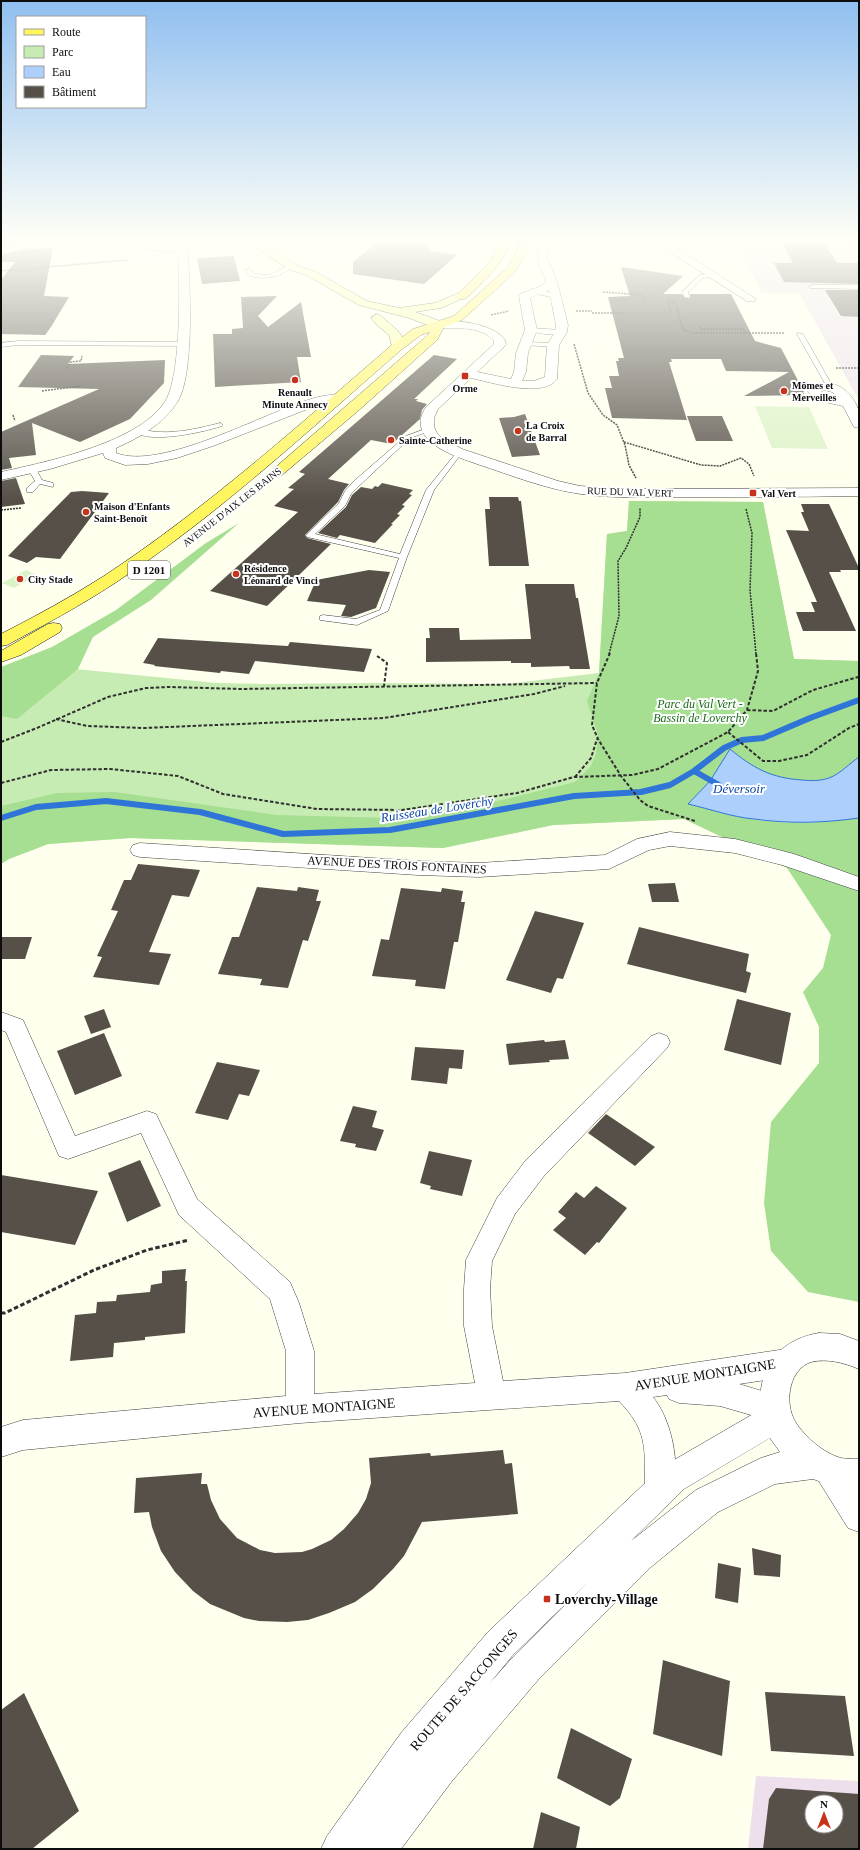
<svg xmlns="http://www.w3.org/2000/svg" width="860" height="1850" font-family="'Times New Roman',serif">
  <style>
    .industrial { fill: #ede0ec; fill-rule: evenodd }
    .green { fill: #c7ecb3 }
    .forest { fill: #a6de92 }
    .pitch { fill: #dbf3c6 }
    .water { fill: #adcffb; stroke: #2f75d7 }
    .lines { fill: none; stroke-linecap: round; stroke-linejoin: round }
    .stream { stroke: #2f75d7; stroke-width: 6 }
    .building { fill: #565048; fill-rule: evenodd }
    .service-casing { stroke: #404040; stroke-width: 1 }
    .minor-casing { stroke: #404040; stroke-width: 1 }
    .tertiary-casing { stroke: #404040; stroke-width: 1 }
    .secondary-casing { stroke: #2f2f2f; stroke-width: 1 }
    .primary-casing { stroke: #1e1e1e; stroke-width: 1 }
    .trunk-casing { stroke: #1e1e1e; stroke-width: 1 }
    .path-far2 { stroke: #2f2f2f; stroke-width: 1.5; stroke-dasharray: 2 1; stroke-linecap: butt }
    .path-far1 { stroke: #2f2f2f; stroke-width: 2; stroke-dasharray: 3.5 2; stroke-linecap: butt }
    .path { stroke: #2f2f2f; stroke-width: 3; stroke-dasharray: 4.5 2.5; stroke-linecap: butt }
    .service { fill: #fff; fill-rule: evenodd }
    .minor { fill: #fff; fill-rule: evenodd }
    .tertiary { fill: #fff; fill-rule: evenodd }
    .secondary { fill: #f9ffa8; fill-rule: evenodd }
    .primary { fill: #fff55d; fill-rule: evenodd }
    .trunk { fill: #ffda54; fill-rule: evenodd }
    .poi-dot { fill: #c7321b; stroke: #fff; stroke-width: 1.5 }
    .labels { text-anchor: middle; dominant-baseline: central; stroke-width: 4; stroke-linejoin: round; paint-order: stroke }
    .far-poi-label { font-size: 10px; font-weight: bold; fill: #0d0d0d; stroke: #fff; text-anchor: start }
    .far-street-label { font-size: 10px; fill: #0d0d0d; stroke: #fff }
    .shield { fill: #fff; stroke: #565656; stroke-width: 1 }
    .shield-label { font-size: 11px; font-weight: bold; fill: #0d0d0d }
    .park-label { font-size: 12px; font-style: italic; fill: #1a6918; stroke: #fff }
    .street-label { font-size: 12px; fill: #0d0d0d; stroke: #fff }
    .water-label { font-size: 13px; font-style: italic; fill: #0d48a8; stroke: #fff }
    .near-street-label { font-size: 14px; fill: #0d0d0d; stroke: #fff }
    .near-poi-label { font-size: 14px; font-weight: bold; fill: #0d0d0d; stroke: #fff; text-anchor: start }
  </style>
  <rect width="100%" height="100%" fill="#ffffed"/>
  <!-- industrial -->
  <path class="industrial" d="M735,241H859V400L799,293H762Z
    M756,1776L859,1781V1849H748ZM812,1802H836V1826H812Z"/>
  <!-- green -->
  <path class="green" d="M629,501L763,502L794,659L859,661V874L684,819L553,825L443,848L130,838L48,844L9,859L1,864V669L25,664L217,683L263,684L377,683L506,684L599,673L607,534L627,531Z"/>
  <!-- forest -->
  <path class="forest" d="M629,501L763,502L794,659L859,661V757C850,763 840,774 829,778C820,781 811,781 802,780C772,778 753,768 730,749L710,781L688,804C709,809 730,815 751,819C786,826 824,823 859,818V1302L808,1292L771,1251L764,1203L771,1122L819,1063V1027L803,992L823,968L831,935L787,868L684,819L553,825L443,848L130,838L48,844L9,859L1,864V806L57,793L115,792L277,815L390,818L481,805L575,782L591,766L596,754L598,735L587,701L599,673L607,534L627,531Z
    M239,523L151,600L93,637L78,669L17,719L1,716V667L52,647L116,610L206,543Z"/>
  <!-- pitch -->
  <path class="pitch" d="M755,406L809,407L828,449L772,448Z
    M26,570L37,575L14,588L2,583Z"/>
  <!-- water -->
  <path class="water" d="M730,749C753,768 771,778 802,780C811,781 820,781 829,778C840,774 850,763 859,757V818C824,823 789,824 754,819C732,817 710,809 688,804L710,781Z"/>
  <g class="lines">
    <!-- stream -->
    <path class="stream" d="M694,771L719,785
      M1,818L36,807L106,801L200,812L283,834L390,830L574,796L641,792L670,785L694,771L724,748L742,740L763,738L810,718L859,700"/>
  </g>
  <!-- building -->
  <path class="building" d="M1,240H27L1,246Z
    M380,240H425L430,251L457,255L424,284L353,274V262Z
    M782,243H824L837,263H859V284L784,282L774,263H793Z
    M53,248L44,296L69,297L51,327L45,335L1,334V280L15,262H1V255L28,249Z
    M234,256L240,281L202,284L197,258Z
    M621,267L683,276L663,294H682L685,298H690V294H731L755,341L781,348L804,392H803L805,395L744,396L789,372L726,371L721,359H671L672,362H669L687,420L612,418L605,388H612L609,376H619L616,361H619L618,358H624L608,297L630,296Z
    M825,290H859V317L841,316Z
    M277,296L258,316L268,327L301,302L311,357H297L301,382L215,387L213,334H232V329L243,328L241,297Z
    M41,355L74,356L68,364L165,360L164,383L130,419L80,442L32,423L36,455L9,458L12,468L1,470V432L99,389L18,387Z
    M434,355L457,359L414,399H418L416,401L427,404L422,410L420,419L392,444L371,440L328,479L349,484L344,490L338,502L305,535L307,538L331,544L267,606L210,591L298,512L274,506L294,489L288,488L305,474L299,472Z
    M525,414L540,455L512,457L499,418L514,417Z
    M687,416H722L733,441H696Z
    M16,478L25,504L1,507V481Z
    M382,483L413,490L409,494L412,495L402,505L405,506L397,514L400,515L391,524H393L375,543L340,535L337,538L318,533L346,507L352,495L361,487L372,489L375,486L378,487Z
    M82,491L109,493L60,559L36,557L27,563L8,556L71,492Z
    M489,497H518L519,501H521L529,566H489L485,509H490Z
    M801,504H829L859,568V570H840L841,572H829L856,631H803L796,612H815L811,602H817L786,530L809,531L801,512H804Z
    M369,570L390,572L376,608L351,617L341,616L346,605L307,601L316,580Z
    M525,584H574L576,598H578L590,669H570L569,666L531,667V663H511V661L426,662V638H430L429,628H459L460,640L531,639Z
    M158,638L288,646L290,642L372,649L364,672L255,661L249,674L221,671L220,673L154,666L155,665L143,663Z
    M138,864L200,870L189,897L172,895L149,952L171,954L159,985L93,977L102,957L97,956L118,911L111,910L124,880H131Z
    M675,883L679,902H652L648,884Z
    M257,887L297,891L298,887L319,890L316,901H321L308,941L303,940L288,988L260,985L262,979L218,974L232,937H239Z
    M401,888L441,892L442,888L463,891L461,902H465L458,942H454L445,989L415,986L416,980L372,976L381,939L389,940Z
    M535,911L584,923L563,979L557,978L551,993L506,980Z
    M639,927L749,954L746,971L751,973L746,993L627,964Z
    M1,937H32L25,959H1Z
    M737,999L791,1013L781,1065L724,1050Z
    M104,1009L111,1027L91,1034L84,1016Z
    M104,1033L122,1076L75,1095L57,1051Z
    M544,1040L545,1042L565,1040L569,1059L549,1060L550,1062L509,1065L506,1044Z
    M415,1047L464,1050L462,1069L449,1068L447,1084L411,1080Z
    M217,1062L260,1070L249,1096L239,1094L228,1120L195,1113Z
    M353,1106L377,1111L372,1127L384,1130L376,1151L355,1147L356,1144L340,1141Z
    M606,1114L655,1147L635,1166L588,1133Z
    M429,1151L472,1160L462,1196L430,1189L431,1186L420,1183Z
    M140,1160L161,1206L127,1222L108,1173Z
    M1,1175L98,1191L75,1245L1,1232Z
    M596,1186L627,1208L599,1243L597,1242L585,1255L553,1230L566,1218L558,1212L576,1192L584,1198Z
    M186,1269L185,1281H187L185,1333L145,1337V1340L114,1343L113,1357L70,1361L75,1315L96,1313L97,1302L116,1301L117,1295L150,1292L151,1285L162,1283V1271Z
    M503,1450L505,1464L512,1463L518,1514L422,1522L404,1556L393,1569L373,1589L355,1602L329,1613L308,1620L287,1622L259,1621L244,1618L210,1604L193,1591L175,1572L161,1551L152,1527L149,1512L134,1513L136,1478L202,1473L201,1484H207L211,1500L220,1519L237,1538L260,1550L275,1553L302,1552L312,1549L331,1540L344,1529L358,1513L366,1499L371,1483L369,1458L430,1453L431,1456Z
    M752,1548L781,1555L780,1577L754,1575Z
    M718,1563L741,1568L738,1603L715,1598Z
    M663,1660L730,1681L722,1756L653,1734Z
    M765,1692L845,1696L854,1756L771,1751Z
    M24,1693L79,1811L32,1849H1V1710Z
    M571,1728L632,1759L620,1798L610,1806L557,1778Z
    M776,1788L859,1794V1849H763L769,1799ZM812,1802H836V1826H812Z
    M541,1812L580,1827L576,1849H533Z"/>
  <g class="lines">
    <!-- service casing -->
    <g class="service-casing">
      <path id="service" d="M277,240H288L260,248L257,246Z
        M463,240H487L485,242Z
        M290,265L295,266C280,276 268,281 250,276L245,270L250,269L254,274L269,275Z
        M700,275L713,274L716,276L703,278L688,292L689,297H685L682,292Z
        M812,285H859V289L810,288V286Z
        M534,290L545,291L559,296L556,298L532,293V291Z
        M531,328L561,330L564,332C556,337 538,333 529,331L528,330Z
        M798,333L803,334L833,387L832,388L827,387L797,334Z
        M18,341L182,342L185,344L182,346L18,345L1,347V343Z
        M527,342L553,343L556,345L553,347L525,345V343Z
        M220,423L223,425L222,426C204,432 151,444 135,432C140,428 152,432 159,432C180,433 200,428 220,423Z
        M428,428L430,429V431L410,438L360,485L351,494L345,506L315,534L400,554L426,490L457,452H461V454L434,490L407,557L388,611L357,625L320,620V616L323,615L356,619L380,610L399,558L307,537L306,535L339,503L345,491L354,481L406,436Z
        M29,467H35L42,480L53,483V487L40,484L33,492H27V488L35,481L28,469Z"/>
    </g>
    <!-- minor casing -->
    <g class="minor-casing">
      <path id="minor" d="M57,240H132L177,247L179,240H189L187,244C190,278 195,372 178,401C165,423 139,438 116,448V453C161,471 264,413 311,399C320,396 329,395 338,394L342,395L344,398L342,401L318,405L213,446L177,458L148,464L125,465L105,458L103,453L50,469L1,480V472C46,462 144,442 167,398C181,369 180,286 178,253L118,245H87L28,248L1,254V248L27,242Z
        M541,240H551L547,248V257L557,282L568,325L567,332L559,345L557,379C543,399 490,382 471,378L438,409L434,418V427L437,433L443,439L462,449L558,481L580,486L621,489L859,488V496C803,497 746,497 690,497C654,497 617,499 581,494C545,489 511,475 477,464C458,457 416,445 421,418C422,414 424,410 426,407L494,344V341C482,326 456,328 439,328L433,325C441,315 506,324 506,345L477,372L511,379L514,372L516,353L525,330L519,296L520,294L541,286L546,281C541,267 533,255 541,240ZM549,290L556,325L555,332L547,345L545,377L534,381H522L526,372L528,353L537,330L530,298Z
        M651,240H664L756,299L755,301H747Z
        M821,383C839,381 854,394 859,412C860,416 859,423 859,428L854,427L843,406C831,403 816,402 808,392L810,387ZM825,390L832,392L839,397L825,394L821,391Z
        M670,832L735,839L794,854L859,877V891L782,865L735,853L670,846L649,850L609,869L479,877L418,875L140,857L133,855L130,850L133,845L140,843L418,861L479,863L605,855L637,839Z
        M1,1012L23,1020L75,1136L147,1111L156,1114L197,1199L290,1282L299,1303L314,1351V1394L475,1383L464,1326V1289L466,1260L497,1198L526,1160L651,1036L659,1033L667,1036L670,1042L667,1048L544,1176L515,1214L492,1261L490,1289L492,1326L503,1381L625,1373L786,1349L796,1353L800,1363L796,1373L786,1377L739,1384L785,1398L789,1408L785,1418L775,1422L720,1406L679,1403L669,1399L667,1395L653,1397C673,1422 682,1470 670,1501L659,1505L648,1501C644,1489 645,1480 645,1468C645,1437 640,1423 619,1401L300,1423L23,1450L1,1457V1427L23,1420L286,1396V1351L270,1299L179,1215L141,1133L68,1159L59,1156L6,1032L1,1030Z
        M831,1457L842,1461L859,1489V1532L848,1528L820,1483L816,1472L820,1461Z"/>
    </g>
    <!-- tertiary casing -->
    <g class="tertiary-casing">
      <path id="tertiary" d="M848,240H859V247Z
        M819,1333L840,1334L859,1341V1369C844,1363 828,1358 811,1362C790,1369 785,1399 793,1417C797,1427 805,1434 812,1441C820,1448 830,1455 841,1458C846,1459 853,1459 859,1459V1491L841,1489L813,1479L775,1484L718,1512L651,1567L538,1680L452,1781L401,1849H321L327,1836L401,1733L488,1632L662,1467L760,1410C758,1369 777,1340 819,1333ZM770,1438L780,1452L761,1458L696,1490L631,1541L684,1489ZM588,1582L514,1656L489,1684L512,1656Z"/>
    </g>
    <!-- secondary casing -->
    <g class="secondary-casing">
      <path id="secondary" d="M245,240H258L298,266L314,271L367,301L399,308L435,303L466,290L472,293L470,295L441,308L415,312L443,322L445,325L439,329L409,318L359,305L306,275L290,270Z
        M377,314C382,316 384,319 388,322C396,329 409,338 401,350H393L389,335L376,324L371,318Z"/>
    </g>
    <!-- primary casing -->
    <g class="primary-casing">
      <path id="primary" d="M500,240H510C503,266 483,282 465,299H457L455,297L490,262Z
        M523,240H533L516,271L462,320L444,327L437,340L358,411L282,475H272L270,472L428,335L430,332L421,335L401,350C309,430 218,515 115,583C80,606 44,625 7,645L1,646V634C36,616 71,597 104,576C207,508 299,425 393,344L413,329L454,316L508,267Z
        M54,623L60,624L62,628L60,632L21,655L1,662V651L48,624Z"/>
    </g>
    <!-- trunk casing -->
    <g class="trunk-casing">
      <path id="trunk" d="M517,240H527L528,250L527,252H519Z"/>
    </g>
    <!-- path-far2 -->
    <path class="path-far2" d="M1,271L128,260
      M603,292L644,295L646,300
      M576,311H592
      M592,313H624
      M671,313L668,302H675L683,330L693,333H785
      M491,315L509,311
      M700,326L701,329H743L745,333
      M574,344L588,393L603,415L617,425L625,445L629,465L636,478
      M67,368L71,362L81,361L82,356
      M836,368H859
      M42,391L81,386
      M13,415L15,421
      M624,442L701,465L720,466L741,458L749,464L754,476
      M746,509L752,533L750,590L756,654
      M1,510L21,508
      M609,654L619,616L618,561L626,548L640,517V508"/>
    <!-- path-far1 -->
    <path class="path-far1" d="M610,653L597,683L592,725L598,739L621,776L640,800L648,806L695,821
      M377,656L387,663L384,686
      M747,710L773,711L813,690L858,677
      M56,719L87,726L144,728L384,718L534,694L565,686
      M728,732L763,761H779L807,755L849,728L859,724
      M1,742L37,728L108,697L146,688L169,687L241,689L597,683
      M575,777L591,758L597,739
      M1,783L51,770L110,769L178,776L223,794L317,809L402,810L517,793L574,777L632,775L658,769L728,732L747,710L758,671L756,653"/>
    <!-- path -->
    <path class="path" d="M1,1313H5L94,1270L147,1250L189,1240"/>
    <!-- service -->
    <use href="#service" class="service"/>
    <!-- minor -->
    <use href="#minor" class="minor"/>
    <!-- tertiary -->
    <use href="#tertiary" class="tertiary"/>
    <!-- secondary -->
    <use href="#secondary" class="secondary"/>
    <!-- primary -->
    <use href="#primary" class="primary"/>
    <!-- trunk -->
    <use href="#trunk" class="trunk"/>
  </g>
  <!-- sky -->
  <linearGradient id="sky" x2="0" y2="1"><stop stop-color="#90bff0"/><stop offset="0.48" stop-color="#fffff7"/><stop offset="1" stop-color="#fffff7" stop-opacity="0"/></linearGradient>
  <rect width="860" height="500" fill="url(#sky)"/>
  <!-- markers -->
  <g class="poi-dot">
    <rect x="461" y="372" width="8" height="8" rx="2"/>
    <circle cx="295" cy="380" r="4"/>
    <circle cx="784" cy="391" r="4"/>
    <circle cx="518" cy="431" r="4"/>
    <circle cx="391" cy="440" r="4"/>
    <rect x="749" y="489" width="8" height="8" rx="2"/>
    <circle cx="86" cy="512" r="4"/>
    <circle cx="236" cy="574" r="4"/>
    <circle cx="20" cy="579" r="4"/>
    <rect x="543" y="1595" width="8" height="8" rx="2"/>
  </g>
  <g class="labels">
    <!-- far-poi labels -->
    <g class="far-poi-label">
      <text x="792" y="385">Mômes et<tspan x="792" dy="12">Merveilles</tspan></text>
      <text x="465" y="388" text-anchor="middle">Orme</text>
      <text x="295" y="392" text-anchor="middle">Renault<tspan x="295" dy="12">Minute Annecy</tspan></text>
      <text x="526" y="425">La Croix<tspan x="526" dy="12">de Barral</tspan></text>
      <text x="399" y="440">Sainte-Catherine</text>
      <text x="761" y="493">Val Vert</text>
      <text x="94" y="506">Maison d'Enfants<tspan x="94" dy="12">Saint-Benoît</tspan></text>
      <text x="244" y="568">Résidence<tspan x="244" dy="12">Léonard de Vinci</tspan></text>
      <text x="28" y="579">City Stade</text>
    </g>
    <!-- far-street labels -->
    <g class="far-street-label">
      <text transform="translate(630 492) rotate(2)">RUE DU VAL VERT</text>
      <text transform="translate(232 507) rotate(-38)">AVENUE D'AIX LES BAINS</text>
    </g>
    <!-- shield labels -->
    <rect class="shield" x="128" y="561" width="42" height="18" rx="3"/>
    <g class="shield-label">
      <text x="149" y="570">D 1201</text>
    </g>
    <!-- park labels -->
    <g class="park-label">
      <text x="700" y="704">Parc du Val Vert -<tspan x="700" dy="14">Bassin de Loverchy</tspan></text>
    </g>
    <!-- street labels -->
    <g class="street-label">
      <text transform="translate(397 865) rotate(3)">AVENUE DES TROIS FONTAINES</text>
    </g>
    <!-- water labels -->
    <g class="water-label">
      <text x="739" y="788">Déversoir</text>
      <text transform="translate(437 809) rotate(-9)">Ruisseau de Loverchy</text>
    </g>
    <!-- near-street labels -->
    <g class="near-street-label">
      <text transform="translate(705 1375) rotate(-9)">AVENUE MONTAIGNE</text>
      <text transform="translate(324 1408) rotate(-4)">AVENUE MONTAIGNE</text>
      <text transform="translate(464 1690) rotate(-49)">ROUTE DE SACCONGES</text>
    </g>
    <!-- near-poi labels -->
    <g class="near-poi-label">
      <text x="555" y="1599">Loverchy-Village</text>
    </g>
  </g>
  <!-- border -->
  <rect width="860" height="1850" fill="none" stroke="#0d0d0d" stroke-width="4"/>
  <!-- legend -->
  <rect x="16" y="16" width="130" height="92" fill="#ffffff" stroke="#9e9e9e"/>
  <rect x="24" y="29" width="20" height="6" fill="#fff55d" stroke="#9e9e9e"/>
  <text x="52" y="36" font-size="12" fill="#0d0d0d">Route</text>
  <rect x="24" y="46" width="20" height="12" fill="#c7ecb3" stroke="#9e9e9e"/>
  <text x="52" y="56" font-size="12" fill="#0d0d0d">Parc</text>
  <rect x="24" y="66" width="20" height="12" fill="#adcffb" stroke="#9e9e9e"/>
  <text x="52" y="76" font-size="12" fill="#0d0d0d">Eau</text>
  <rect x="24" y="86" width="20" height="12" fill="#565048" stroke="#9e9e9e"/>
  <text x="52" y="96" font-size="12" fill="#0d0d0d">Bâtiment</text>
  <!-- north arrow -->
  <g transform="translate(824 1814)"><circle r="19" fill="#ffffff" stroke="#9e9e9e"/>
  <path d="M0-3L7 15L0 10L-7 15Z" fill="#c7321b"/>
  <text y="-6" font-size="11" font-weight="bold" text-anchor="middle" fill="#0d0d0d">N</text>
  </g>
</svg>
